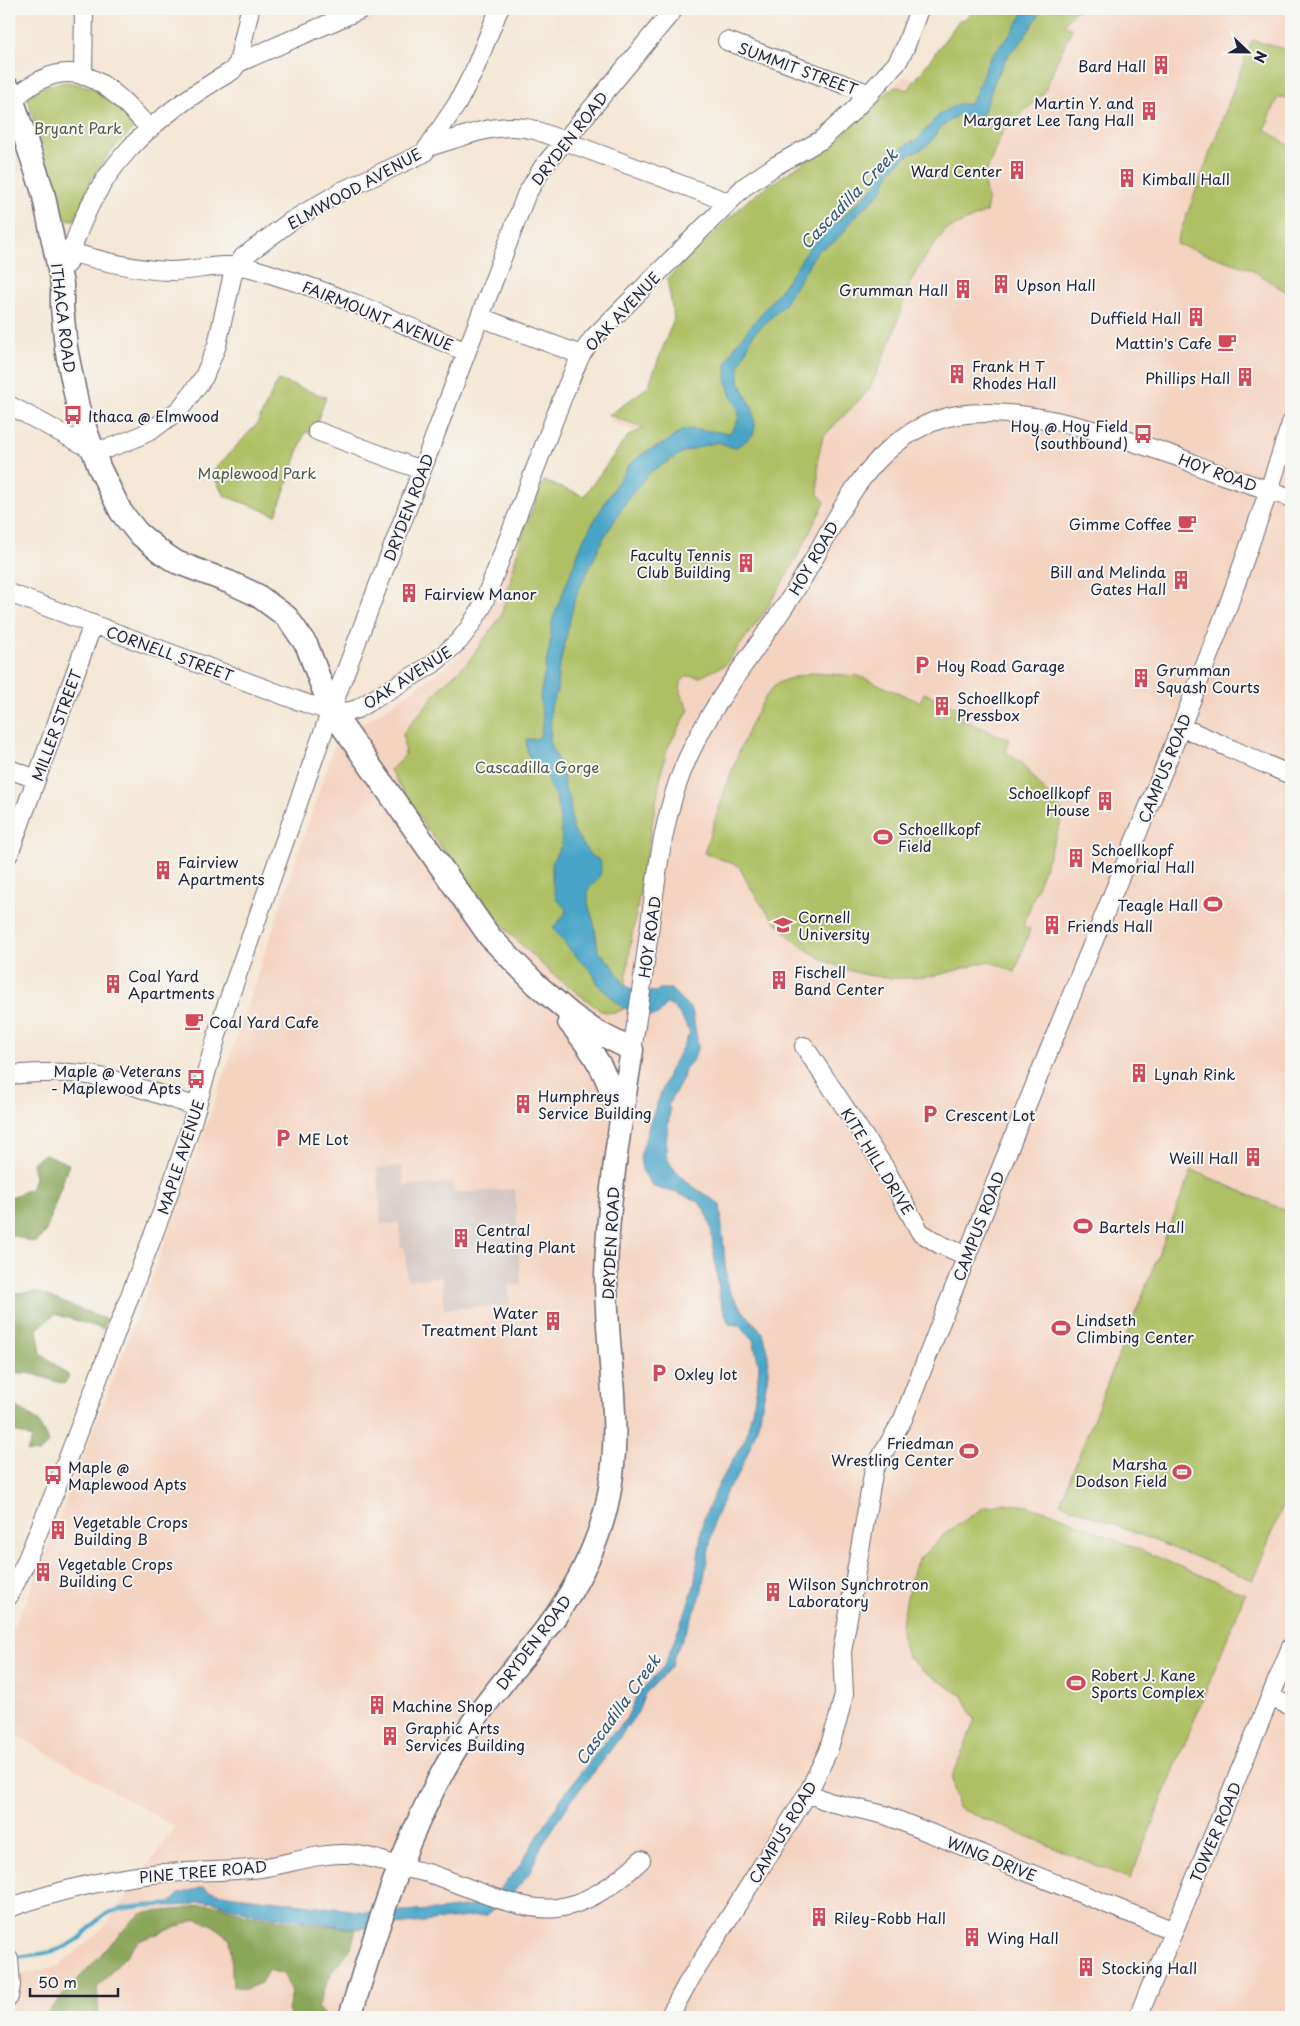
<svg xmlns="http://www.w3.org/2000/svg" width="1300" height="2026" font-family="'Playpen Sans',sans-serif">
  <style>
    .built { fill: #f4d3c0 }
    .industrial { fill: #d0c0bc }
    .green { fill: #aec063; stroke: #68714f }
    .forest { fill: #8aa659; stroke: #56644a }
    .water { fill: #4aa5c8; stroke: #366482 }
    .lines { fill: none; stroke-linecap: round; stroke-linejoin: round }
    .stream { stroke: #4aa5c8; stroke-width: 4 }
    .minor-casing { stroke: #6c6771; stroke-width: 20 }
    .major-casing { stroke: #6c6771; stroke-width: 25 }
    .minor { stroke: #fff; stroke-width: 18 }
    .major { stroke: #fff; stroke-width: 22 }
    .labels { text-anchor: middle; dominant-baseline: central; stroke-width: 4; stroke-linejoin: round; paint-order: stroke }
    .poi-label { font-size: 15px; fill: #22223b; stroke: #f6f6f2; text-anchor: start }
    .street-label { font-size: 15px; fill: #22223b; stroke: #f6f6f2 }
    .park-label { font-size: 15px; fill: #535949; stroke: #f6f6f2 }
    .water-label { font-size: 16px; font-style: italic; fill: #325673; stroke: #f6f6f2 }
  </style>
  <rect width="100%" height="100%" fill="#f6f6f2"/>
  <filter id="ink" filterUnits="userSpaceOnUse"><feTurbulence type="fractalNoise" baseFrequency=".02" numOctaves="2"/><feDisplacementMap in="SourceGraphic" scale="10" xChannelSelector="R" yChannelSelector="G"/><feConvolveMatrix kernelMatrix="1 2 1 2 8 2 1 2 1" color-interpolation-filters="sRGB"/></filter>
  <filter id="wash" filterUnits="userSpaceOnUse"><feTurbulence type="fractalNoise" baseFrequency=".0096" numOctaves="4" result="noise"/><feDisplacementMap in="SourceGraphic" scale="20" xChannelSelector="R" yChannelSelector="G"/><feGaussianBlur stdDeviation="1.12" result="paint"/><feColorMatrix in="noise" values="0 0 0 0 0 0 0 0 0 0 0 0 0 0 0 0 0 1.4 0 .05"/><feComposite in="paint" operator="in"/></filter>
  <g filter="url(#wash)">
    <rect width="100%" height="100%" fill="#f4e7d5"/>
    <!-- built -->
    <path class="built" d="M974,9H1291V2017H9V1978L59,1966L104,1928L175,1827L9,1731V1634L28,1598L152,1278L213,1107L335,743L429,679L460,655L481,629L544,481L584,496L620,446L641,434L609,422L648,387L674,318L667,279L749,199L837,140L904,76L918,82L960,19L964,20Z"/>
    <!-- industrial -->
    <path class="industrial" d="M402,1166L404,1186L453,1183L454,1193L515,1189L521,1285L509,1286L510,1305L444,1309L442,1277L407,1280L405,1248H401L399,1223L381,1224L377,1168Z"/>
    <!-- green -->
    <path class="green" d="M974,9H1083L1074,11L1064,24L1072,29L1057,61L1045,92L1002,132L983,180L988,201L986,212L946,230L928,253L910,282L892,338L869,390L823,437L818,458V494L825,502L794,563L764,613L725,665L700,677L687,676L681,682L680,693L689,710L667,749L662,769L631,941L622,1010L614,1013L601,1011L551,973L509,933L424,825L390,770L405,755L403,733L442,686L468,662L501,616L523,531L544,481L584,496L627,437L644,428L609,415L648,387L674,318L667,279L749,199L837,140L894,86L908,90L960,19L964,20Z
      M1252,40L1291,51V98L1278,97L1265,129L1291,147V295L1251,269L1176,244Z
      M67,82L91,87L113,104L136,126L110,152L92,179L75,220L57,219L52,188L27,96L47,85Z
      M278,380L326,397L313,434L305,432L276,515L225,496L211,473L257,424Z
      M810,673L859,676L920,702L924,693L964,710L961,719L1010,740L1006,752L1022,763L1064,814L1023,926L1030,929L1015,972C1007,969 995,962 986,962C981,962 973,966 968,967C953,971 938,976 923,977C838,986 775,942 739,866L704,853C716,819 751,698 780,682C789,678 801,676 810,673Z
      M1192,1170L1291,1213V1485L1253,1580L1060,1503Z
      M1005,1503L1027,1506L1050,1512L1245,1594L1130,1879L958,1808L952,1778L975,1720L963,1696L922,1670L907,1656L902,1641L901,1626L913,1570L920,1558L947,1532L983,1508Z"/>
    <!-- forest -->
    <path class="forest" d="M45,1154L69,1164L45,1233L35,1243L9,1234V1198L30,1189L35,1178L32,1163Z
      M38,1292L107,1320L103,1329L55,1314L37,1329L41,1353L69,1376L64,1384L33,1374L9,1372V1293Z
      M9,1401L38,1421L49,1443L39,1453L27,1452L32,1438L9,1429Z
      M207,1904L222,1906L249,1916L356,1929L351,1948L331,1973L317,2008L324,2014V2017H291L288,2011L292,1992L284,1974L268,1970L261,1983L246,1989L233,1986L230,1939L211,1924L197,1919L171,1929L139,1941L97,1988L99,2017H43L132,1921L143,1913L184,1909Z"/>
    <!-- water -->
    <path class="water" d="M1026,9H1043L1019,45L1009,53L995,80L983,114L973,118L958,115L938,130L932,141L922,149L905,157L891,170L883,189L871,202L856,215L844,232L833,243L818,250L784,305L753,335L739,367V381L753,410L755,426L753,435L743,443L734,448L718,442L706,445L684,452L650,472L628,499L602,541L575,598L558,673L557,692L551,706L550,745L563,772L564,786L570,800L572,828L590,855L600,860C603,874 599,880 588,889V904L594,923L598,950L612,965L624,984L631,989L656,992L659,989H671L692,1010L698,1045L694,1059L685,1069L683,1078L668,1105L670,1110C669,1122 664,1147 667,1157C674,1177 703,1193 720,1204L727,1284L731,1294L744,1312L763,1333L768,1350V1374L760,1417L753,1440L737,1478L727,1490L714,1521L701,1595L696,1609L674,1656L672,1666L645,1694L638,1712L599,1766L572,1799L540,1849L529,1874L512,1894L487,1915L359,1929L293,1919L255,1915L211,1901L199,1902L191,1905L172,1906L171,1902L179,1894L204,1887L209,1891L228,1895L367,1912L439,1910L471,1906L488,1902L518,1868L562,1797L607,1739L625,1721L638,1694L664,1666L685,1613L694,1586L703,1520L717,1488L746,1437L757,1388L759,1365L753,1340L739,1325L729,1324L720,1300L711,1229L706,1212L698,1201L668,1190L659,1189L651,1184L642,1170L640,1157L651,1119L669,1072L690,1033C684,1023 678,1005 665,1004L663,1010L658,1015L652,1016L623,1008L599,986L592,972L569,949L553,928L564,916L566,909L556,898L552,880V862L562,844L561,826L556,797L549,785L546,774C528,763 528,759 526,739H536L540,736L543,722L540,696L550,644L552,621L584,538L607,499L628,466L645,452L665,443L681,431L690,429L730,433L738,421L739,410L731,396L726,380V363L737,343L782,288L811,246L872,189L886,164L906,145L918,139L938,116L948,109L959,104H970C979,91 981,74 989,60C994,51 1002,44 1009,36C1015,28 1020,18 1026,9Z"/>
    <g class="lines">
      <!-- stream -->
      <path class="stream" d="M13,1957C37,1955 61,1953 80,1938C88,1931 96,1919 106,1914C126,1905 152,1906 175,1904"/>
    </g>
  </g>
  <g filter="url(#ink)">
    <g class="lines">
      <!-- minor casing -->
      <g class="minor-casing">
        <path id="minor" d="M727,41L870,94
          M238,63L250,9
          M83,76L84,9
          M13,100C71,46 107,82 150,129
          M428,147L457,104L474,71L499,9
          M55,248C91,258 132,270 170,271C195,271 221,263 246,267C260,270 273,275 286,279C349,298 407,326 466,352
          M68,264C92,170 150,118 232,71L238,63L362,9
          M480,317L581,355
          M9,405L93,450L109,448L133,439L152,430L180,409L204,377L217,345L233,273L243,257L291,221L342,191L424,153L428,147C464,137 498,120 535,130L728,202
          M317,431L421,470
          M9,593L296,700C315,706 338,717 357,709L433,664L459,641L469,628L482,607L567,386L581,355L593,338L744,187L775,166L821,140L854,110L897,63L905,48L919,9
          M1181,727C1218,742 1254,760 1291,775
          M9,769L36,779
          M9,854L93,624
          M804,1046L885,1168L920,1232L939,1244L967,1256
          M632,1050C640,1003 646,956 652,909C658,867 663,826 677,785C702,711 755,654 796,589C824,546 842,497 878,460C901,436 926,420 958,415C1025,405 1114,435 1178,457C1188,461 1198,466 1208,470C1236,480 1264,488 1291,498
          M9,1075C32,1073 58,1071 82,1074C121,1079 159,1095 197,1107
          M9,1596L25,1564L56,1489L167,1199L191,1126L222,1018L331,710L526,195L543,167L674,9
          M1271,1698L1291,1706
          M808,1793L829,1802L885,1815L1174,1931
          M9,1908C56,1891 102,1880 152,1874C188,1871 225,1872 261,1868C290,1864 317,1853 346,1854C364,1854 381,1861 398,1866C408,1869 420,1871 431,1874C466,1886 521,1913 557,1908C589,1904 618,1882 641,1860
          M9,1959L11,1985L9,1997
          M669,2017L687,1984L808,1793L828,1751L838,1719L844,1694L842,1652L874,1469L903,1419L1001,1168L1181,727L1228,606L1269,490L1291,423
          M1138,2017L1291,1647"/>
      </g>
      <!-- major casing -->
      <g class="major-casing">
        <path id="major" d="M9,89L43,192L62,284V307L66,348L78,408L99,467L121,512L138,533L161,552L176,562L229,582L257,595L287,617L307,646L331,710L490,937L537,985L572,1015L595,1031L632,1050C620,1126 607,1201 606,1278C606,1363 628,1442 601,1526C591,1557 575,1587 557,1614C528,1655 492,1691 465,1734C410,1820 379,1920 350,2017
          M569,1022C594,1052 609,1075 618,1114"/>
      </g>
      <!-- minor -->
      <use href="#minor" class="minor"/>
      <!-- major -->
      <use href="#major" class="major"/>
    </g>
  </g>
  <!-- icons -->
  <defs>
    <g id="building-bare" transform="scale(1.5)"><path d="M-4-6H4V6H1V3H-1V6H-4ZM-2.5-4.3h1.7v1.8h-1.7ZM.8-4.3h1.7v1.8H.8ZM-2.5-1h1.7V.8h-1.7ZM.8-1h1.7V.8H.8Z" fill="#d1495b" stroke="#f6f6f2" stroke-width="2.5" paint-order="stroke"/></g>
    <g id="cafe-bare" transform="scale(1.5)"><path d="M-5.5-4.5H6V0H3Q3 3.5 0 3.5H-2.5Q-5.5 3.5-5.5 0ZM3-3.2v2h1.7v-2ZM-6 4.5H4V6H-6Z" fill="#d1495b" stroke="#f6f6f2" stroke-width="2.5" paint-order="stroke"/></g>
    <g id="bus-bare" transform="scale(1.5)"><path d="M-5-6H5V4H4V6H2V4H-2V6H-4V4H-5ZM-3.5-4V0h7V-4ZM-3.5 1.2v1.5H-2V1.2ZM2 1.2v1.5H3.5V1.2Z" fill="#d1495b" stroke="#f6f6f2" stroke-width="2.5" paint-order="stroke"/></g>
    <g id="parking-bare" transform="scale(1.5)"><path d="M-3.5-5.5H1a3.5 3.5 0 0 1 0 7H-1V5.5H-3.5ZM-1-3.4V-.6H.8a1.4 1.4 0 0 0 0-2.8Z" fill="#d1495b" stroke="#f6f6f2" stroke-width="2.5" paint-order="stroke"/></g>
    <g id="stadium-bare" transform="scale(1.5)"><path d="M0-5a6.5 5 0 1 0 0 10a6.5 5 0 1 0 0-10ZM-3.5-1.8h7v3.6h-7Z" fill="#d1495b" stroke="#f6f6f2" stroke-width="2.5" paint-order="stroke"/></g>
    <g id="university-bare" transform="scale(1.5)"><path d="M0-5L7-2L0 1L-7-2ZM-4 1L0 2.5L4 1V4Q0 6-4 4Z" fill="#d1495b" stroke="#f6f6f2" stroke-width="2.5" paint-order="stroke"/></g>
  </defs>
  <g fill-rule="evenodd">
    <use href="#building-bare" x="1161" y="65"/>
    <use href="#building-bare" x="1149" y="111"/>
    <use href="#building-bare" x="1017" y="170"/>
    <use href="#building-bare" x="1127" y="178"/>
    <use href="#building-bare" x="1001" y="284"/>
    <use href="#building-bare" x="963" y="289"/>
    <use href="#building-bare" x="1196" y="317"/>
    <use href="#cafe-bare" x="1227" y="342"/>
    <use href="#building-bare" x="957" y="374"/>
    <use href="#building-bare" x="1245" y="377"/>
    <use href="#bus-bare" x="73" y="415"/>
    <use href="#bus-bare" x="1143" y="434"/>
    <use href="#cafe-bare" x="1187" y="523"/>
    <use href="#building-bare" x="746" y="563"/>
    <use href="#building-bare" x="1181" y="580"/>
    <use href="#building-bare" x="409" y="593"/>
    <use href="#parking-bare" x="922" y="665"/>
    <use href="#building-bare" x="1141" y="678"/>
    <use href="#building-bare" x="942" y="706"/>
    <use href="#building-bare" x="1105" y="801"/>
    <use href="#stadium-bare" x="883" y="837"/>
    <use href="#building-bare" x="1076" y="858"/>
    <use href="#building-bare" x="163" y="870"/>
    <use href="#stadium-bare" x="1213" y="904"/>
    <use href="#university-bare" x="783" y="925"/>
    <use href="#building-bare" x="1052" y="925"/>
    <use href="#building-bare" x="779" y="980"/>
    <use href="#building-bare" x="113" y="984"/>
    <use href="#cafe-bare" x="194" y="1021"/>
    <use href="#building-bare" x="1139" y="1073"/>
    <use href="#bus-bare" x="196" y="1079"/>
    <use href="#building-bare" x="523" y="1104"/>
    <use href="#parking-bare" x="930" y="1114"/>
    <use href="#parking-bare" x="283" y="1138"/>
    <use href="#building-bare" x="1253" y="1157"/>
    <use href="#stadium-bare" x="1083" y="1226"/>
    <use href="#building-bare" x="461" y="1238"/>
    <use href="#building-bare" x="553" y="1321"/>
    <use href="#stadium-bare" x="1061" y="1328"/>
    <use href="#parking-bare" x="659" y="1373"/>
    <use href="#stadium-bare" x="969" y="1451"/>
    <use href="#stadium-bare" x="1182" y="1472"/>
    <use href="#bus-bare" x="53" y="1475"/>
    <use href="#building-bare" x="58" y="1530"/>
    <use href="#building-bare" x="43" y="1572"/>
    <use href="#building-bare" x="773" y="1592"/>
    <use href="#stadium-bare" x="1076" y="1683"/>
    <use href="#building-bare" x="377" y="1705"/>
    <use href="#building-bare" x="390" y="1736"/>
    <use href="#building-bare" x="819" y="1917"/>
    <use href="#building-bare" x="972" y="1937"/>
    <use href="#building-bare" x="1086" y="1967"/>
  </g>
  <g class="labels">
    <!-- poi labels -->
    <g class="poi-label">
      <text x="1146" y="65" text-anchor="end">Bard Hall</text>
      <text x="1134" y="102" text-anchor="end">Martin Y. and<tspan x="1134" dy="17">Margaret Lee Tang Hall</tspan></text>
      <text x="1002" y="170" text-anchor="end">Ward Center</text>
      <text x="1142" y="178">Kimball Hall</text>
      <text x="1016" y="284">Upson Hall</text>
      <text x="948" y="289" text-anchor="end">Grumman Hall</text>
      <text x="1181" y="317" text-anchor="end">Duffield Hall</text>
      <text x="1212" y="342" text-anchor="end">Mattin's Cafe</text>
      <text x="972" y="365">Frank H T<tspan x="972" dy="17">Rhodes Hall</tspan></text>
      <text x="1230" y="377" text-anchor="end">Phillips Hall</text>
      <text x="88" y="415">Ithaca @ Elmwood</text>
      <text x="1128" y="425" text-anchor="end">Hoy @ Hoy Field<tspan x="1128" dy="17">(southbound)</tspan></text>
      <text x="1172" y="523" text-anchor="end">Gimme Coffee</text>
      <text x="731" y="554" text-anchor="end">Faculty Tennis<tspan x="731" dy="17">Club Building</tspan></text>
      <text x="1166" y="571" text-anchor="end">Bill and Melinda<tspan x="1166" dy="17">Gates Hall</tspan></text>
      <text x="424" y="593">Fairview Manor</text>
      <text x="937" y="665">Hoy Road Garage</text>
      <text x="1156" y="669">Grumman<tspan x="1156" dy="17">Squash Courts</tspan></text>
      <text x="957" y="697">Schoellkopf<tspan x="957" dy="17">Pressbox</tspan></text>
      <text x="1090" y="792" text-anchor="end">Schoellkopf<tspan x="1090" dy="17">House</tspan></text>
      <text x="898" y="828">Schoellkopf<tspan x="898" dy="17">Field</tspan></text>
      <text x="1091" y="849">Schoellkopf<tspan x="1091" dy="17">Memorial Hall</tspan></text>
      <text x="178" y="861">Fairview<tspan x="178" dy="17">Apartments</tspan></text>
      <text x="1198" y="904" text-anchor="end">Teagle Hall</text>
      <text x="798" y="916">Cornell<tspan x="798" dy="17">University</tspan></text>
      <text x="1067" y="925">Friends Hall</text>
      <text x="794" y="971">Fischell<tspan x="794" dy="17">Band Center</tspan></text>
      <text x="128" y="975">Coal Yard<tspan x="128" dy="17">Apartments</tspan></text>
      <text x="209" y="1021">Coal Yard Cafe</text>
      <text x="181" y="1070" text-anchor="end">Maple @ Veterans<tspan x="181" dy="17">- Maplewood Apts</tspan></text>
      <text x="1154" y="1073">Lynah Rink</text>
      <text x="538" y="1095">Humphreys<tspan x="538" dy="17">Service Building</tspan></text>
      <text x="945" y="1114">Crescent Lot</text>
      <text x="298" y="1138">ME Lot</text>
      <text x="1238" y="1157" text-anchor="end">Weill Hall</text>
      <text x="1098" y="1226">Bartels Hall</text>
      <text x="476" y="1229">Central<tspan x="476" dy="17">Heating Plant</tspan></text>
      <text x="538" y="1312" text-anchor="end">Water<tspan x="538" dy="17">Treatment Plant</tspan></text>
      <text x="1076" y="1319">Lindseth<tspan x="1076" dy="17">Climbing Center</tspan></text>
      <text x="674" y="1373">Oxley lot</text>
      <text x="954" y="1442" text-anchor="end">Friedman<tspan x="954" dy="17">Wrestling Center</tspan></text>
      <text x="1167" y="1463" text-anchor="end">Marsha<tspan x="1167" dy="17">Dodson Field</tspan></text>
      <text x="68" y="1466">Maple @<tspan x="68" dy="17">Maplewood Apts</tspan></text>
      <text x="73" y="1521">Vegetable Crops<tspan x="73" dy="17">Building B</tspan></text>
      <text x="58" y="1563">Vegetable Crops<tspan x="58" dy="17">Building C</tspan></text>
      <text x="788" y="1583">Wilson Synchrotron<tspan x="788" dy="17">Laboratory</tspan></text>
      <text x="1091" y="1674">Robert J. Kane<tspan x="1091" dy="17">Sports Complex</tspan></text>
      <text x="392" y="1705">Machine Shop</text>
      <text x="405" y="1727">Graphic Arts<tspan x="405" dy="17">Services Building</tspan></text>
      <text x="834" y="1917">Riley-Robb Hall</text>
      <text x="987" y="1937">Wing Hall</text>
      <text x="1101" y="1967">Stocking Hall</text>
    </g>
    <!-- street labels -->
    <g class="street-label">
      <text transform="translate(798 68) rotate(20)">SUMMIT STREET</text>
      <text transform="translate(569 138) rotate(-52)">DRYDEN ROAD</text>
      <text transform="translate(354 188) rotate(-29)">ELMWOOD AVENUE</text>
      <text transform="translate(622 311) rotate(-47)">OAK AVENUE</text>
      <text transform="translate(378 315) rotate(22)">FAIRMOUNT AVENUE</text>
      <text transform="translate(64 318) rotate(83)">ITHACA ROAD</text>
      <text transform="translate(1218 472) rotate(20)">HOY ROAD</text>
      <text transform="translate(408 507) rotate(-69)">DRYDEN ROAD</text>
      <text transform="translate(813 558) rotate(-60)">HOY ROAD</text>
      <text transform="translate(170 653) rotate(20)">CORNELL STREET</text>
      <text transform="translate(407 677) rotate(-33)">OAK AVENUE</text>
      <text transform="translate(56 725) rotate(-70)">MILLER STREET</text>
      <text transform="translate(1164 768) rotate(-68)">CAMPUS ROAD</text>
      <text transform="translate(649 937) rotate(-82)">HOY ROAD</text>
      <text transform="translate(180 1157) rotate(-72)">MAPLE AVENUE</text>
      <text transform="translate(878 1161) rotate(58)">KITE HILL DRIVE</text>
      <text transform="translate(978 1226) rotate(-69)">CAMPUS ROAD</text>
      <text transform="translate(610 1243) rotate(-87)">DRYDEN ROAD</text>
      <text transform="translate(533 1642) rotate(-53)">DRYDEN ROAD</text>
      <text transform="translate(782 1832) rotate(-59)">CAMPUS ROAD</text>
      <text transform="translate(1215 1832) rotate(-67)">TOWER ROAD</text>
      <text transform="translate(992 1858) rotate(22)">WING DRIVE</text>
      <text transform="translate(203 1871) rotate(-5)">PINE TREE ROAD</text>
    </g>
    <!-- park labels -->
    <g class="park-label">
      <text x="78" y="127">Bryant Park</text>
      <text x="257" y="472">Maplewood Park</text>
      <text x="537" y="766">Cascadilla Gorge</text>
    </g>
    <!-- water labels -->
    <g class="water-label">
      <text transform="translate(848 198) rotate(-46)">Cascadilla Creek</text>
      <text transform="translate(617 1709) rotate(-54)">Cascadilla Creek</text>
    </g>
  </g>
  <!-- margin -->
  <rect width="1300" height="2026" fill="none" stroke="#f6f6f2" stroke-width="30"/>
  <!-- north arrow -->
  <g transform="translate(1248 52) rotate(112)" stroke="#f6f6f2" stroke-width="4" paint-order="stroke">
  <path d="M0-4L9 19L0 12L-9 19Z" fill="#22223b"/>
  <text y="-8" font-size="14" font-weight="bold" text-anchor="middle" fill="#22223b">N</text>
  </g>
  <!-- scale -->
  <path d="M30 1988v8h88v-8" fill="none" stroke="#22223b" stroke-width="2.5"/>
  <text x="38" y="1988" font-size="15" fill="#22223b" stroke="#f6f6f2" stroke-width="4" paint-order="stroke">50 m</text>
</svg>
